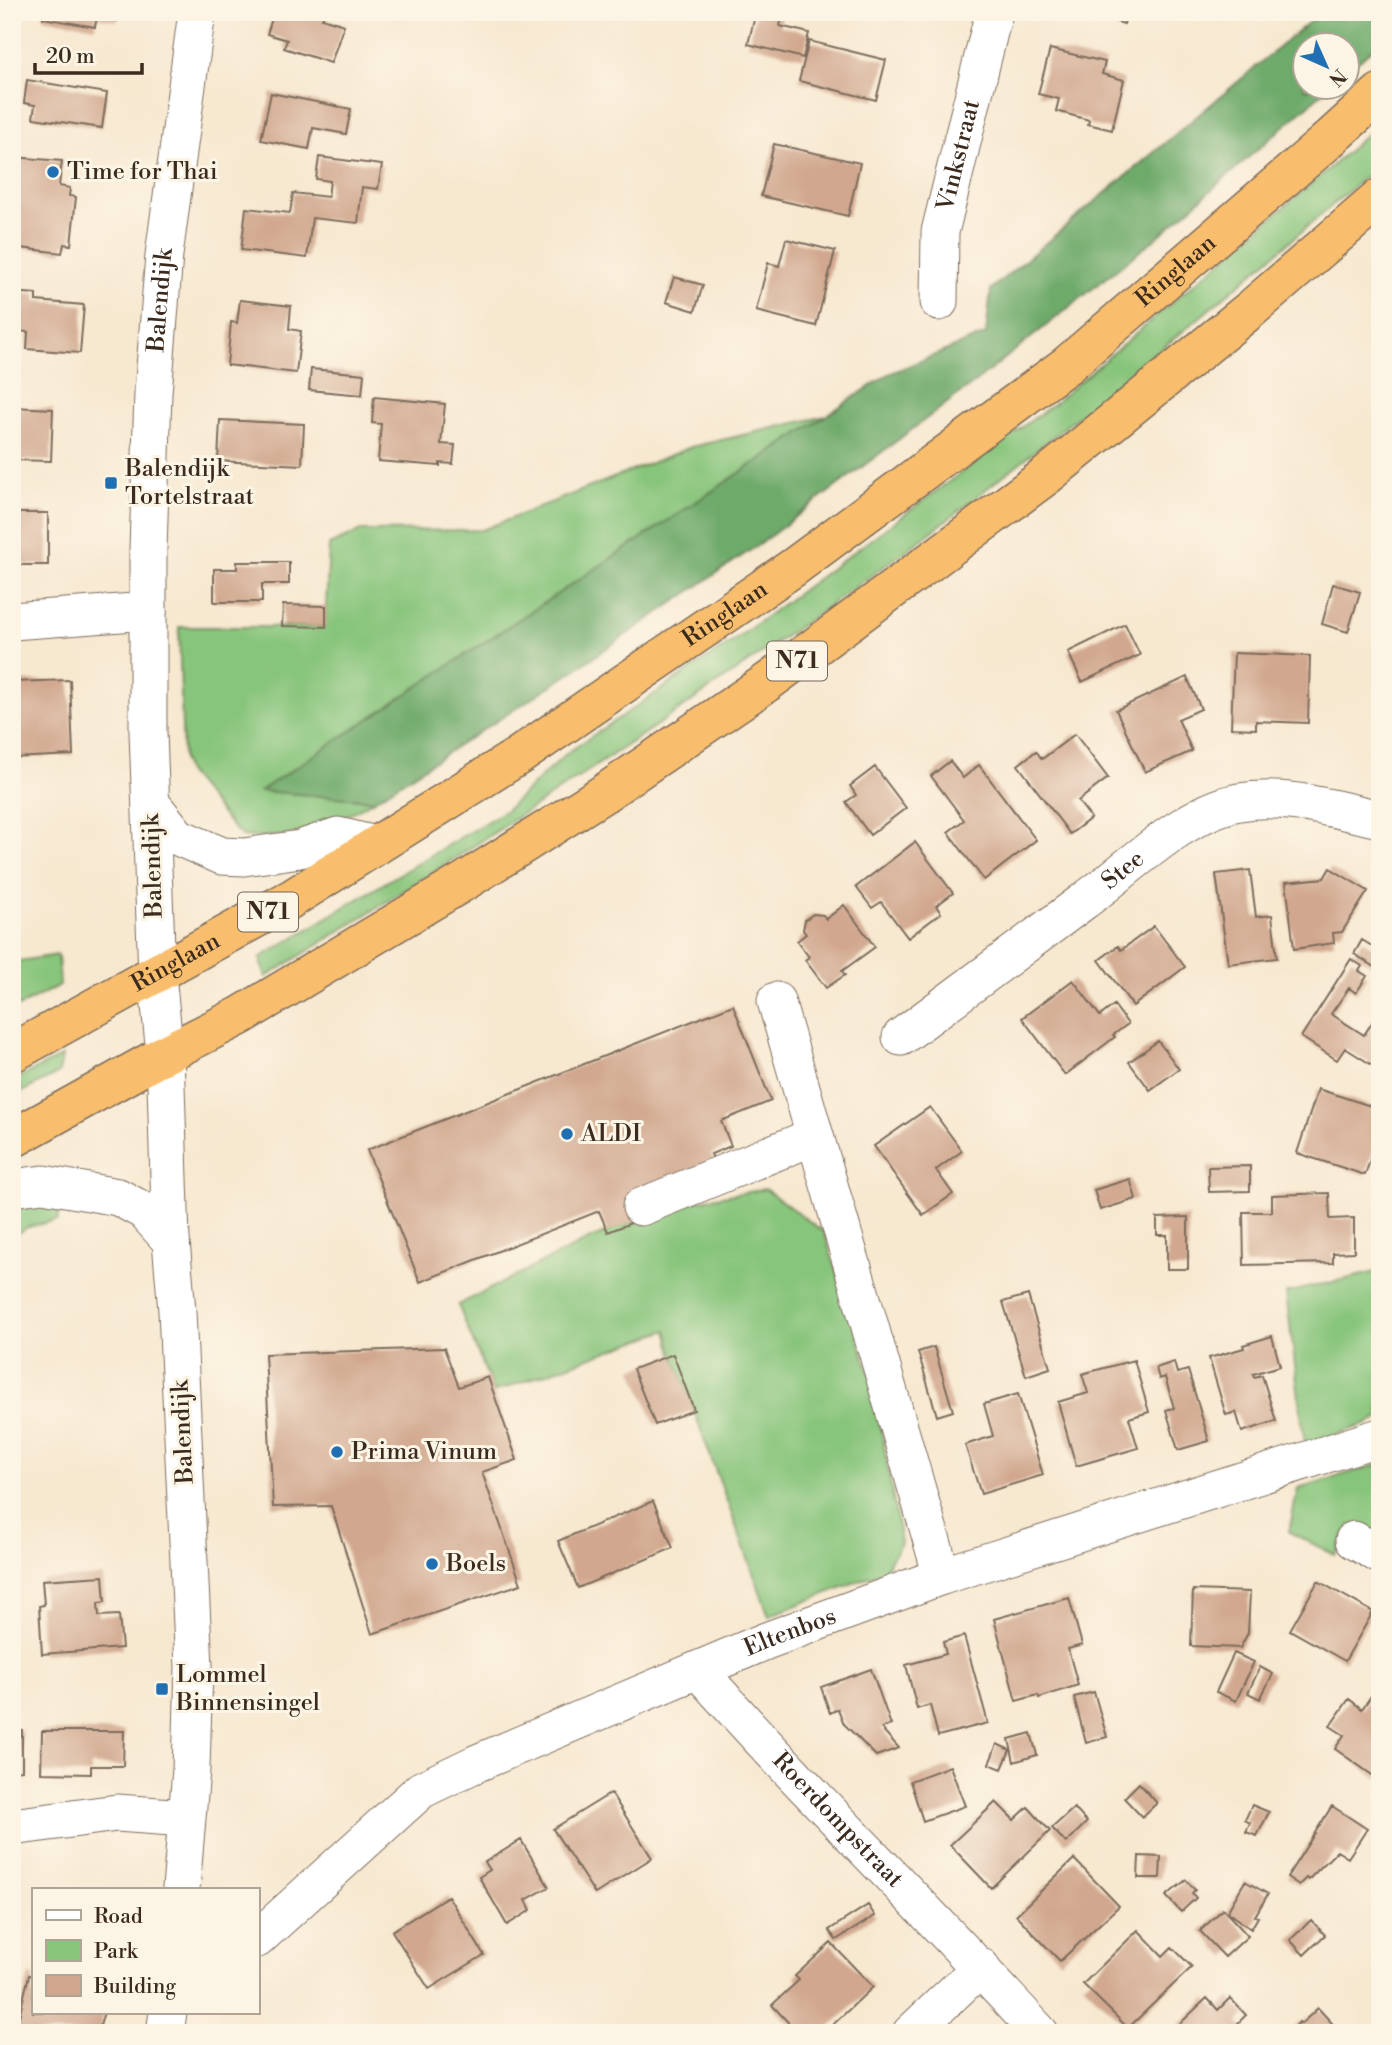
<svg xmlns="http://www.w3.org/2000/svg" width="1392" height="2045" font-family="'Libre Bodoni',serif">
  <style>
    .green { fill: #88c57b; stroke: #62784c; stroke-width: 2 }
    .forest { fill: #6eaa6b; stroke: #546a44; stroke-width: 2 }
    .building { fill: #d1a88f }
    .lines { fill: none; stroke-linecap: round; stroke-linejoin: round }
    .minor-casing { stroke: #7d6c5c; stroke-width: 39 }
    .highway-casing { stroke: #7d6c5c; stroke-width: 41 }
    .minor { stroke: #fff; stroke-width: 37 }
    .highway { stroke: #f9be6d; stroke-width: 38 }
    .poi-dot { fill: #1f6fb2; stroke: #fcf5e5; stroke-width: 2.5 }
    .labels { text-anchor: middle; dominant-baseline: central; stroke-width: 6; stroke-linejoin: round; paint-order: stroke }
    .shield { fill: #fcf5e5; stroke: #75675a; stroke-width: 2 }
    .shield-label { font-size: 23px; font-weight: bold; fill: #3b2a1e }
    .street-label { font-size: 24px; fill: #3b2a1e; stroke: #fcf5e5 }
    .poi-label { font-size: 24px; fill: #3b2a1e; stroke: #fcf5e5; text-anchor: start }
  </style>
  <rect width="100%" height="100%" fill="#fcf5e5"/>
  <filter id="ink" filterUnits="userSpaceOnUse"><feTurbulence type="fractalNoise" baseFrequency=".0143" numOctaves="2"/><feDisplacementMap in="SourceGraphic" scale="14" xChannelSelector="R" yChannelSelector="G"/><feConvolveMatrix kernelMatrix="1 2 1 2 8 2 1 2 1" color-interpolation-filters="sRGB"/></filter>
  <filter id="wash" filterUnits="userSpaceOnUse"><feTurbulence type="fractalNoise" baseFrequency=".00686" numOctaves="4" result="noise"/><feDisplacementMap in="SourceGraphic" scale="28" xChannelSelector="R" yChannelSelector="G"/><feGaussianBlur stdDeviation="1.57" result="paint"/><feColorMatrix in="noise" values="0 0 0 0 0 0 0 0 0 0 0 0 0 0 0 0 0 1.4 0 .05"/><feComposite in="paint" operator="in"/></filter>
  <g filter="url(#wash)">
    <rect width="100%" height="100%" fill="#f7e8d0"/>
    <!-- green -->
    <path class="green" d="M1380,122V164L1364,178C1250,276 1135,373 1017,465C982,492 949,519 914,545C704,697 487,841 266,977L260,958L506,810L567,753L736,639L916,506L1052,405L1324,173Z
      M826,416L262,791L374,800L332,824L284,836L244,837L234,829L187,772L183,760L179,627H325L329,545L361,531L482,530L691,447Z
      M58,955L60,985L12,1010V962Z
      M62,1056L59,1073L12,1097V1081Z
      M765,1189L824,1232L873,1383L901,1543L884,1571L769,1616L673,1354L667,1330L494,1392L458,1305C531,1269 605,1226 685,1204C711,1196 739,1194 765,1189Z
      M23,1202L58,1204V1220L28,1227L12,1236V1203Z
      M1380,1271V1416L1370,1423L1305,1445L1286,1293Z
      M1380,1464V1540L1350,1525L1335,1555L1289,1532L1298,1488Z"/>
    <!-- forest -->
    <path class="forest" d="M1321,12H1380V42L1347,71L1346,46H1304V88H1328L1155,239L979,379L761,543L563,678L374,800L260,791L889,374L986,334L991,289Z"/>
    <g id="blocks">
      <!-- building -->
      <path class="building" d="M44,12H119L117,21L97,17L95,27L43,18Z
        M274,12H315L324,15L322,18L344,25L331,63L284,48L287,40L267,34Z
        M756,12H783L780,26L809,33L803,58L748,44Z
        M1083,12H1127L1124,24Z
        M809,41L886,60L876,100L799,81Z
        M1050,49L1105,62L1102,74L1124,80L1112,130L1088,124L1089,120L1056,111L1059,99L1038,94Z
        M27,80L107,93L102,128L33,118L35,105L24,103Z
        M271,93L351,109L346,134L313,128L309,149L261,140Z
        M774,144L860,163L848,216L761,196Z
        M12,157L62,161L59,186L70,188L69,196L76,197L71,245L64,244L62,253L12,247Z
        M319,157L382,165L378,189L362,187L358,223L312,218L307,258L241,250L246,208L290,213L293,193L328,197L330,181L316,179Z
        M786,239L835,251L816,326L756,311L768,263L779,266Z
        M674,277L703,285L695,311L666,302Z
        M12,292L36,294V301L84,305L80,353L27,349L28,332L19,331L20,322L12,321Z
        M240,300L291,306L289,329L301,331L296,373L227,365L231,322L237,323Z
        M311,369L364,374L362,395L309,390Z
        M374,397L445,404L441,444L455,445L453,464L440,463V466L378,461L381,424L372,423Z
        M12,407L53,409L51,461L12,460Z
        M220,420L304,424L302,465L218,461Z
        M12,513H48V565H12Z
        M237,562H289V584H262V602H214V569H237Z
        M1333,584L1360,592L1348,632L1322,624Z
        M283,605L326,606V627L282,626Z
        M1125,624L1140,655L1082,682L1068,652Z
        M1234,653L1310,656L1308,723L1256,721V729L1231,728Z
        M1187,677L1201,709L1178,719L1192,751L1145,772L1116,710Z
        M70,680L73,755L12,758V682Z
        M1379,716L1380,717V748L1371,745Z
        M1075,734L1108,778L1078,801L1091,818L1070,834L1018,765L1036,751L1042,759Z
        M950,761L963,778L979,765L1036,840L984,880L948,832L964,820L931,776Z
        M875,767L906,808L870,835L846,802L856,795L850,786Z
        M915,842L953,893L936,906L941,913L908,938L881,902L872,908L856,887Z
        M1330,868L1368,891L1342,932L1333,933L1334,943L1294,949L1286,882L1324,878Z
        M1250,870L1256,917L1272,915L1277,958L1228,964L1216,874Z
        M844,905L875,947L842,971L845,975L826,988L805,960L809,957L797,941L806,934L803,930L805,920L813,914L823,915L826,919Z
        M1154,926L1185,967L1133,1006L1099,960L1118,946L1121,950Z
        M1362,940L1380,951V963L1377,968L1354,954Z
        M1351,959L1362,966L1359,971L1367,976L1356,993L1349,988L1331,1014L1364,1035L1373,1021L1380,1025V1070L1345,1048L1337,1060L1301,1037Z
        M1073,980L1100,1016L1114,1005L1128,1024L1113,1035L1115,1037L1065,1075L1022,1018Z
        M733,1005L771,1101L721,1121L731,1146L711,1154L717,1168L641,1219L608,1232L599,1211L420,1282L367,1150Z
        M1158,1041L1179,1069L1150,1090L1129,1062Z
        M1318,1089L1380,1109V1131L1365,1175L1297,1153Z
        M930,1107L962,1151L936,1170L953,1194L923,1215L874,1146Z
        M1250,1166V1191L1209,1192L1208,1167Z
        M1130,1179L1136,1199L1100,1210L1094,1190Z
        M1329,1193L1330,1219L1354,1218V1252L1333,1253V1263L1244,1265L1243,1212H1272V1195Z
        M1188,1217V1269H1167V1235H1157V1218Z
        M1028,1295L1050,1368L1026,1376L1003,1302Z
        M1272,1336L1280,1366L1253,1374L1254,1377L1262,1375L1276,1421L1242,1432L1236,1412L1226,1415L1209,1358L1244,1348L1243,1345Z
        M934,1347L953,1411L937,1416L918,1352Z
        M444,1348L459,1387L488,1377L517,1460L482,1472L521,1584L372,1634L331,1506L273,1507L265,1354Z
        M673,1354L694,1410L655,1425L633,1369Z
        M1134,1360L1149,1412L1129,1418L1138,1448L1076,1466L1058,1402L1088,1393L1082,1374Z
        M1174,1362L1177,1373L1188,1370L1209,1441L1178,1450L1166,1410L1174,1408L1165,1377L1159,1379L1156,1368Z
        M1018,1394L1043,1475L981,1494L965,1445L993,1436L984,1404Z
        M653,1501L673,1548L578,1588L558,1541Z
        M103,1576L105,1602L98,1603L99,1616L119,1615L122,1648L42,1654L39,1606L44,1605L42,1580Z
        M1318,1581L1373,1612L1345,1661L1290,1630Z
        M1193,1590L1250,1592L1248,1633L1240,1648L1191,1646Z
        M1069,1598L1082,1645L1068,1649L1078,1685L1039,1698L1038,1695L1016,1701L994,1619Z
        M964,1636L988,1723L938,1736L930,1705L917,1709L906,1665L946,1654L943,1642Z
        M1234,1653L1254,1662L1236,1701L1216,1692Z
        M1260,1667L1273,1674L1260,1699L1248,1693Z
        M871,1669L891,1725L881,1728L899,1748L876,1756L844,1724L838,1709L830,1713L821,1687Z
        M1380,1683V1776L1378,1779L1335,1749L1344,1735L1330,1726L1349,1699L1362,1709Z
        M1094,1692L1107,1737L1086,1743L1074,1697Z
        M22,1730V1770L12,1771V1732Z
        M42,1731H124L123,1766H91V1774L41,1773Z
        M1031,1733L1037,1755L1014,1762L1009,1739Z
        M997,1744L1010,1750L1002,1769L989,1764Z
        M950,1766L965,1806L923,1821L910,1781Z
        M1139,1783L1157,1803L1142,1817L1124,1798Z
        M611,1793L652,1858L595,1894L553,1829Z
        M996,1802L1014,1820L1028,1807L1050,1831L991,1888L950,1845Z
        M1252,1805L1269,1812L1257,1836L1246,1832L1250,1823L1245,1820Z
        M1332,1806L1367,1829L1348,1858L1337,1851L1308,1880L1306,1878L1299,1885L1287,1877Z
        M1074,1808L1087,1822L1066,1843L1052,1828Z
        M521,1840L549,1887L526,1900L531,1910L507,1925L479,1877L490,1870L485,1862Z
        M1139,1856L1161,1857L1160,1878H1138Z
        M1074,1859L1119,1906L1060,1961L1016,1915Z
        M1186,1880L1195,1890L1192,1893L1196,1898L1181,1912L1166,1896Z
        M1245,1881L1268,1894L1255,1916L1258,1917L1251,1929L1227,1912Z
        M448,1896L484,1955L429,1989L392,1931Z
        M868,1905L875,1916L836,1940L829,1930Z
        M1223,1909L1248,1936L1225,1957L1200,1931Z
        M1311,1920L1325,1935L1304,1955L1290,1940Z
        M1138,1930L1163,1956L1172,1947L1192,1967L1128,2028L1083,1984Z
        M831,1943L873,1987L824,2033H798L772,2005L799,1980L795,1976Z
        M29,1975L33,1976V2012H104L98,2033H15Z
        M1207,1998L1218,2010L1230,1998L1246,2015L1238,2023L1247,2033H1170Z
        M1318,2008L1341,2033H1290L1299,2022L1301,2024Z"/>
    </g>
  </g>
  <g filter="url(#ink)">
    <use href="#blocks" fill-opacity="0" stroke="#7d6c5c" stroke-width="2"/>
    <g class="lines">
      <!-- minor casing -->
      <g class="minor-casing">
        <g id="minor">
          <path id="s1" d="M939,302L940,232L994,12"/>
          <path d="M12,621L148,611"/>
          <path d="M151,803L178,837L222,856L244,857L300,849L338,836L376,845"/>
          <path d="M776,1001L942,1576"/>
          <path id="s2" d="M901,1037C962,991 1023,946 1084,901C1128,869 1185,812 1239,802C1287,794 1333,809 1380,819"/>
          <path d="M12,1188L43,1184L118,1197L144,1211L171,1241"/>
          <path d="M641,1207L815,1136"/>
          <path d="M1354,1540L1380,1555"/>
          <path id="s3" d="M698,1670C808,1795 928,1910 1040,2033"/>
          <path d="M12,1827L117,1813L186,1818"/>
          <path id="s4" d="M181,1889L191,1770L194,1667L177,1311L171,1241L165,1054L157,975L148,732V550L153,393L164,255L197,12"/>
          <path id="s5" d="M257,1939L421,1790L475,1764L766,1641L942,1576L1380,1437"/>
          <path d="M165,2033L168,2012"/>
          <path d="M911,2033L981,1967"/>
        </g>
      </g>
      <!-- highway casing -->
      <g class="highway-casing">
        <g id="highway">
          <path id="s6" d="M12,1053L291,899L520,755L794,567L1067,365L1325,143L1380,93"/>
          <path d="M12,1139L165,1054L240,1016L465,881L603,794L769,681L1046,476L1251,309L1380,198"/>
        </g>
      </g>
      <!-- minor -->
      <use href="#minor" class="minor"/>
      <!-- highway -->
      <use href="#highway" class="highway"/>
    </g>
  </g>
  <!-- markers -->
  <g class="poi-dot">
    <circle cx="53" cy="172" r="7"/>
    <rect x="104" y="476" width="14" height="14" rx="3.5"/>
    <circle cx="567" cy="1134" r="7"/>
    <circle cx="337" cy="1452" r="7"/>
    <circle cx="432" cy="1564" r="7"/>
    <rect x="155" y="1682" width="14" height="14" rx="3.5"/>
  </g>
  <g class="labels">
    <!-- shield labels -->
    <g class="shield">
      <rect x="767" y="641.5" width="60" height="39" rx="5"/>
      <rect x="238" y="892.5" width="60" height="39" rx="5"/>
    </g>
    <g class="shield-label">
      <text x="797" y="661">N71</text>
      <text x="268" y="912">N71</text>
    </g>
    <!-- street labels -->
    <g class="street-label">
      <text stroke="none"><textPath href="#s1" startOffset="149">Vinkstraat</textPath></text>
      <text stroke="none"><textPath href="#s6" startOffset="1405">Ringlaan</textPath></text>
      <text stroke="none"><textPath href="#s4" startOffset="1591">Balendijk</textPath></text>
      <text stroke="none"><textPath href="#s6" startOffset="838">Ringlaan</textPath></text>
      <text transform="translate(153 866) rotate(-92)">Balendijk</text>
      <text stroke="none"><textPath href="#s2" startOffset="278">Stee</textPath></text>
      <text stroke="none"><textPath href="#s6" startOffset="187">Ringlaan</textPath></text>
      <text transform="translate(183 1432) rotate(-93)">Balendijk</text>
      <text stroke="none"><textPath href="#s5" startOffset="623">Eltenbos</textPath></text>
      <text stroke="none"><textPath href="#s3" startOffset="205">Roerdompstraat</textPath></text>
    </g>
    <!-- poi labels -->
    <g class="poi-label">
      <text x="67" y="172">Time for Thai</text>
      <text x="125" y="469">Balendijk<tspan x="125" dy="28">Tortelstraat</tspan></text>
      <text x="581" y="1134">ALDI</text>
      <text x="351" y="1452">Prima Vinum</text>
      <text x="446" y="1564">Boels</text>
      <text x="176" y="1675">Lommel<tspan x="176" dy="28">Binnensingel</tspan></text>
    </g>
  </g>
  <!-- margin -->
  <rect width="1392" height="2045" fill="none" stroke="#fcf5e5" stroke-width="42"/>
  <!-- legend -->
  <rect x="32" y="1888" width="228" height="126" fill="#fcf5e5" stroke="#afa495" stroke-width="2"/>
  <rect x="46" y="1910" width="35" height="10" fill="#ffffff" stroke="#afa495" stroke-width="2"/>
  <text x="94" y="1923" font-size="21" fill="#3b2a1e">Road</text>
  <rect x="46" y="1940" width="35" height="21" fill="#88c57b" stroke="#afa495" stroke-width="2"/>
  <text x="94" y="1958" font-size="21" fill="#3b2a1e">Park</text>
  <rect x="46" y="1975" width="35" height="21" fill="#d1a88f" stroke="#afa495" stroke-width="2"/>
  <text x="94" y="1993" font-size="21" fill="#3b2a1e">Building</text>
  <!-- north arrow -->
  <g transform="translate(1326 66) rotate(135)"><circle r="33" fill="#fcf5e5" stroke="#afa495" stroke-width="2"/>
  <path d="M0-5L12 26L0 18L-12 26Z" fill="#1f6fb2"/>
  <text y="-10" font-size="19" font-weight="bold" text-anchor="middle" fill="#3b2a1e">N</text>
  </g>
  <!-- scale -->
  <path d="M35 63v10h107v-10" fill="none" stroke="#3b2a1e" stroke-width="3.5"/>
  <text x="46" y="63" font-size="21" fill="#3b2a1e" stroke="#fcf5e5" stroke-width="5" paint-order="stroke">20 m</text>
</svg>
